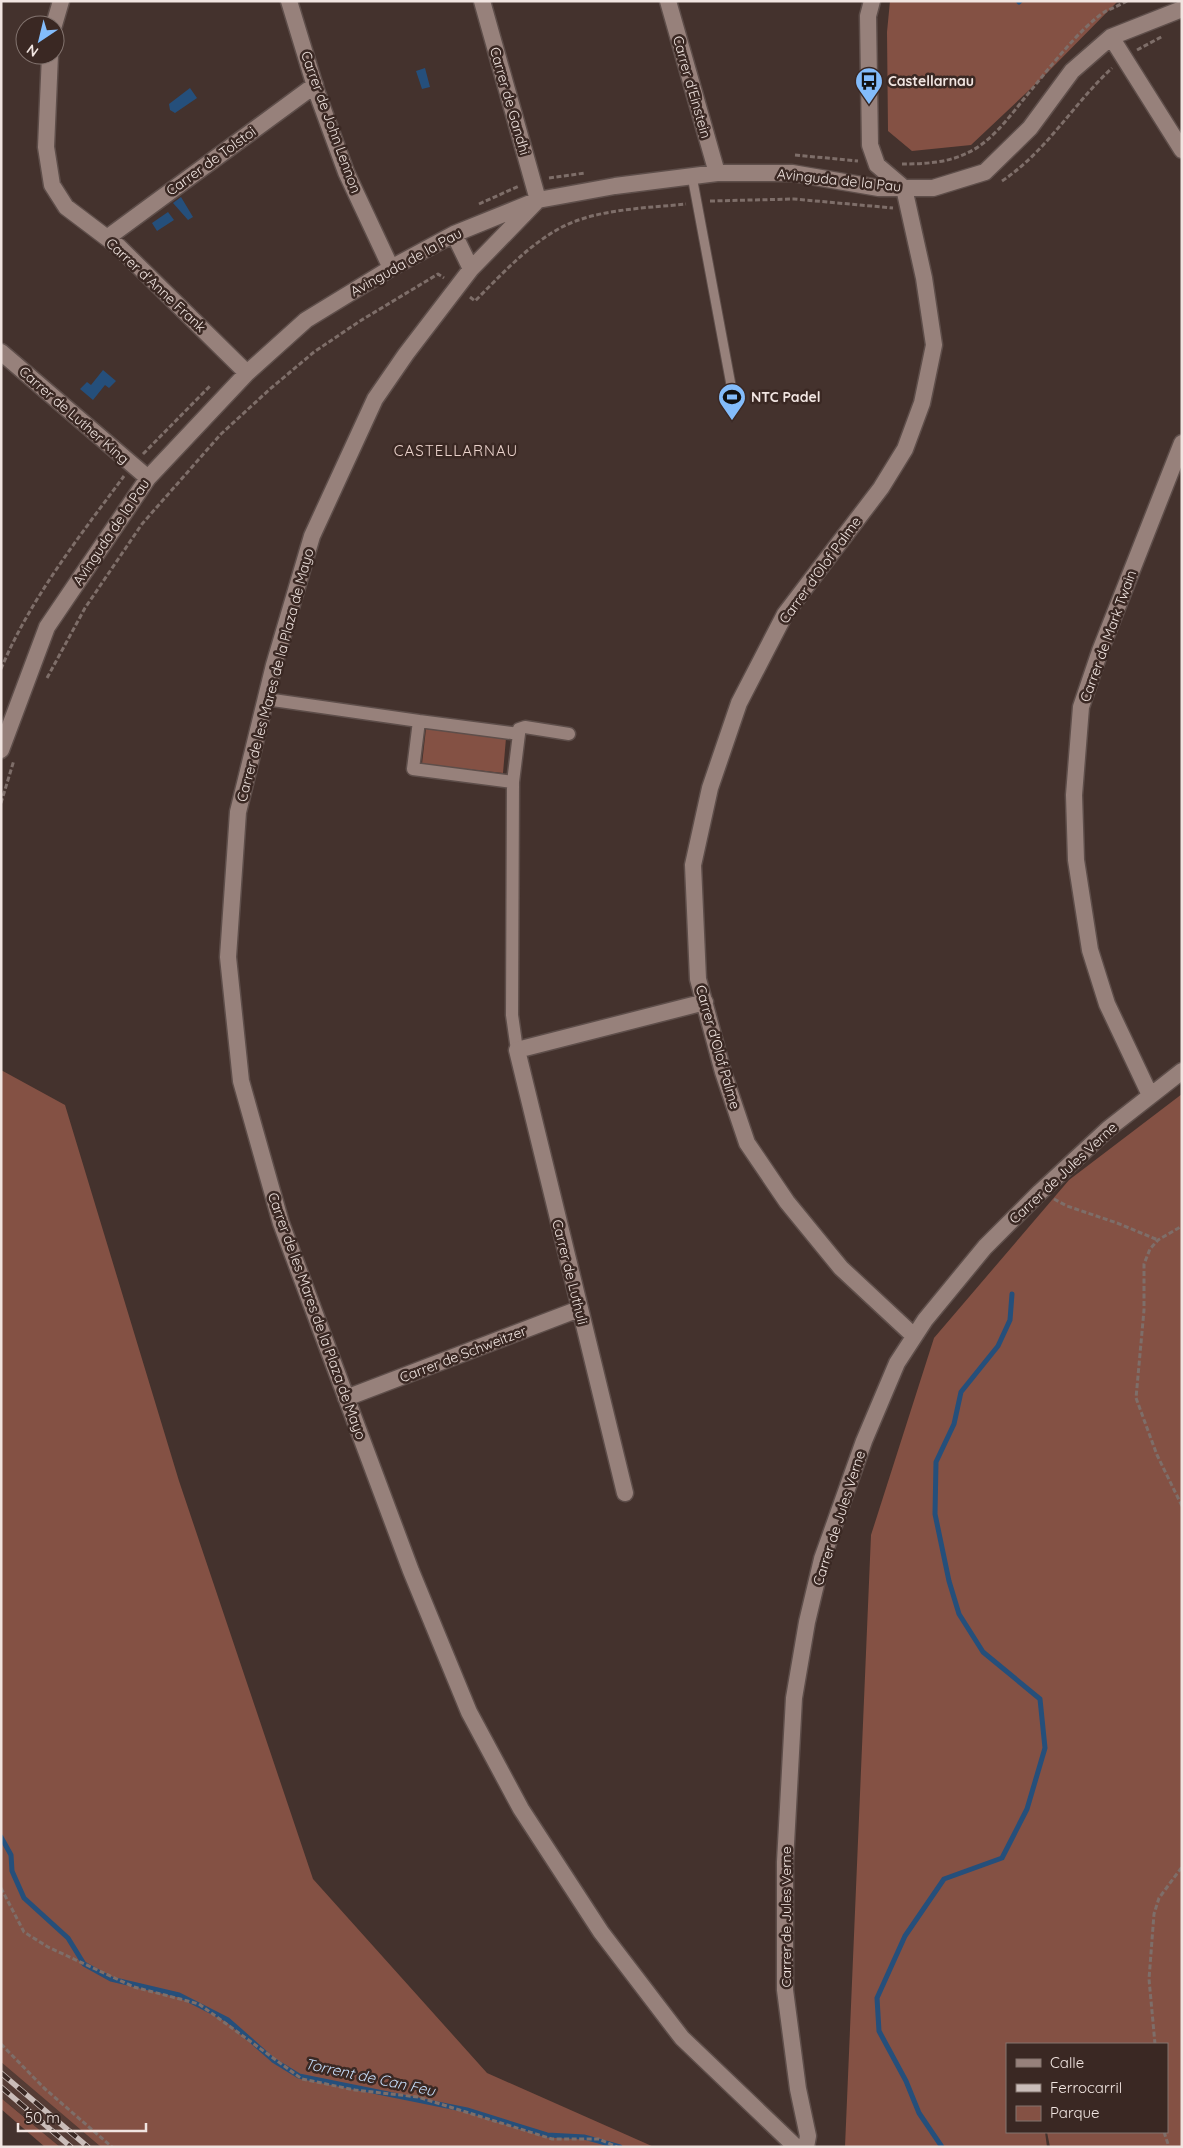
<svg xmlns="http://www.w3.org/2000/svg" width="1183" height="2148" font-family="Quicksand,sans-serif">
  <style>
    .built { fill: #553c35 }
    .green { fill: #845144 }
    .water { fill: #254f7b }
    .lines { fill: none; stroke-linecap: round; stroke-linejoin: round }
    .stream { stroke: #254f7b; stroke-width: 5 }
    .service-casing { stroke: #5e4e4a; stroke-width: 11 }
    .pedestrian-casing { stroke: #5e4e4a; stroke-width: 15 }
    .minor-casing { stroke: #5e4e4a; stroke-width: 19 }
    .path { stroke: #7e6e69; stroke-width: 3; stroke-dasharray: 5 2.5; stroke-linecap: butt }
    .service { stroke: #97817b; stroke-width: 9 }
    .pedestrian { stroke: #97817b; stroke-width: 12 }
    .minor { stroke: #97817b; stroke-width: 16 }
    .rail-casing { stroke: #cabdb9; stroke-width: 5.5 }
    .rail { stroke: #3a2823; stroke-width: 4; stroke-dasharray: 11; stroke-linecap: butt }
    .labels { text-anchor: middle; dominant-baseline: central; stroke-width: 5; stroke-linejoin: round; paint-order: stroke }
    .poi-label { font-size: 14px; font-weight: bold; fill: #f1e5e1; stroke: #3a2823; text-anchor: start }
    .street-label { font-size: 14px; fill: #f1e5e1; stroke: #3a2823 }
    .neighbourhood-label { font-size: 15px; letter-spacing: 1px; fill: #ebd3cc; stroke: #3a2823 }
    .water-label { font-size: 15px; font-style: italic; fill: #c5ddfa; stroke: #3a2823 }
  </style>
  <rect width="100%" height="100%" fill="#44322d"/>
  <!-- built -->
  <path class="built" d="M1,2062L101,2147H60L16,2110L1,2098Z"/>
  <!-- green -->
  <path class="green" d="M890,1H1118L1042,78L971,145L912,151L888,131L887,32Z
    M426,729L506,738L503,773L422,764Z
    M1,1070L65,1105L179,1481L313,1879L487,2073L654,2147H101L1,2062Z
    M1182,1094V2147H1050L1047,2132H1167V2044H1007V2132H1045L1047,2147H845L871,1535L934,1338L1069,1180Z
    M1,2098L60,2147H45L1,2109Z"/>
  <!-- water -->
  <path class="water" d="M425,68L430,87L422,89L416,71Z
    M190,88L197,98L175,113L170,110L169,104Z
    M181,197L193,217L188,220L173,203Z
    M168,212L174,220L157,231L152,223Z
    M103,370L116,381L109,388L105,385L93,400L80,389L87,382L91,385Z"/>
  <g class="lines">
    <!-- stream -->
    <path class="stream" d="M1019,2L1020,1
      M1,1837L11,1855L12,1871L24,1898L68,1938L84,1964L111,1979L179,1995L228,2020L273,2060L299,2076L467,2110L547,2135L584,2137L620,2147
      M942,2147L919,2113L906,2081L879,2031L877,1998L905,1936L944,1879L1002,1858L1027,1809L1045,1748L1040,1699L983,1652L959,1614L949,1581L935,1514L936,1462L954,1424L961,1392L998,1346L1010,1320L1012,1294"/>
    <!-- service casing -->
    <g class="service-casing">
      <path id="service" d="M692,176L734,401"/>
    </g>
    <!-- pedestrian casing -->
    <g class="pedestrian-casing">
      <path id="pedestrian" d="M266,699L419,721
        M519,734V729L525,727L569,734
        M513,782L413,769L419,721L519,734L513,782L512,1015L517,1050"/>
    </g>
    <!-- minor casing -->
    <g class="minor-casing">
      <path id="minor" d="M289,1L317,93L346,172L391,268
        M482,1L538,200L471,269L406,354L375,399L312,536L274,665L238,812L228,957L241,1081L281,1223L411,1571L469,1712L521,1809L601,1932L682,2038L796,2147
        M668,1L717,173
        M872,1L868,16L870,145L877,165L904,188
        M54,25L61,1
        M1111,37L1182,150
        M50,55L46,147L52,185L66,207L119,247L247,373
        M904,188L924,278L934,345L922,403L905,449L881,488L785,614L739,703L710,788L693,865L698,979L723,1072L747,1143L787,1202L841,1268L914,1336
        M454,234L471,269
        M107,238L315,85
        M1,352L148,478
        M1,750L47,627L148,478L247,373L306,320L391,268L454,234L538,200L615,186L717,173H792L879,188H933L985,172L1030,128L1072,71L1111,37L1182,9
        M1150,1095L1107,1004L1090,950L1076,860L1074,795L1081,707L1100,651L1182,443
        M346,1398L579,1309
        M625,1493L517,1050L705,1002
        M806,2147L808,2136L798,2089L785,1990V1862L794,1698L807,1622L822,1559L864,1441L897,1363L925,1320L985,1247L1040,1192L1108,1129L1182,1071"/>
    </g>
    <!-- path -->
    <path class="path" d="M1137,50L1163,36
      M795,155L858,161
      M902,164C922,164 946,163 965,154C989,144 1007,120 1023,100C1044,75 1079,28 1106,11C1113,8 1120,5 1127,1
      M549,178L585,173
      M1002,181C1047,151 1073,104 1112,68
      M710,201L794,199L893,208
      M479,204L519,186
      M470,297L475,301C502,274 528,245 562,227C597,209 647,208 686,204
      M143,454L210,386
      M1,669C30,599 79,537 124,476
      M47,678L85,608L142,524L221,434L270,389L314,352L360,321L438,274L444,278
      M1,803L14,760
      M1054,1199L1067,1206L1117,1223L1158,1240
      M1182,1506L1157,1455L1136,1398L1144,1310V1264L1150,1249L1158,1240L1182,1226
      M1,1888L24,1932L48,1947L134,1987L199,2004L302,2079L355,2090L418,2097L552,2139H599L617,2147
      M1,2044L44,2088L112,2147
      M1155,2044L1149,1979L1154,1914L1159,1898L1182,1867
      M1164,2132L1169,2147"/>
    <!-- service -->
    <use href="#service" class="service"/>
    <!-- pedestrian -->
    <use href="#pedestrian" class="pedestrian"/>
    <!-- minor -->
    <use href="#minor" class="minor"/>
    <!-- rail casing -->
    <g class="rail-casing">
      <path id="rail" d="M1,2073L88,2147
        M1,2087L71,2147"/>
    </g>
    <!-- rail -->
    <use href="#rail" class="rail"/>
  </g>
  <!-- icons -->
  <defs>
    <g id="bus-pin" transform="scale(1.4375)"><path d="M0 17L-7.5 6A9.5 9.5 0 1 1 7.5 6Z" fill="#83bcfb" stroke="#3a2823"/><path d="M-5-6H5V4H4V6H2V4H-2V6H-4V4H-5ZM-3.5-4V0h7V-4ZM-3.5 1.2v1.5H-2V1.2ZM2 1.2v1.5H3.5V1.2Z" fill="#111"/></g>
    <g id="stadium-pin" transform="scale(1.4375)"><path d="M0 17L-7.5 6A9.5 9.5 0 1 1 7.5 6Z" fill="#83bcfb" stroke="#3a2823"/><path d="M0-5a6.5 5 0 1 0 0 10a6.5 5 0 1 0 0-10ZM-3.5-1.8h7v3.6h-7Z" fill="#111"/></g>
  </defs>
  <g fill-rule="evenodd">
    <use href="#bus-pin" x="869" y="81"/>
    <use href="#stadium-pin" x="732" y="397"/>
  </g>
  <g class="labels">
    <!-- poi labels -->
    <g class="poi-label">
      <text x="888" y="81">Castellarnau</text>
      <text x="751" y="397">NTC Padel</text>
    </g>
    <!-- street labels -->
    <g class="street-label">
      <text transform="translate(692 87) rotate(74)">Carrer d'Einstein</text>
      <text transform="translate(510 101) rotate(74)">Carrer de Gandhi</text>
      <text transform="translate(331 122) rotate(70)">Carrer de John Lennon</text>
      <text transform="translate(211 161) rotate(-36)">Carrer de Tolstoi</text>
      <text transform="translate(839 180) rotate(6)">Avinguda de la Pau</text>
      <text transform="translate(406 262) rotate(-29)">Avinguda de la Pau</text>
      <text transform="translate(156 285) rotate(43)">Carrer d'Anne Frank</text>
      <text transform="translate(74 415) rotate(41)">Carrer de Luther King</text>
      <text transform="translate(111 532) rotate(-56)">Avinguda de la Pau</text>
      <text transform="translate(820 570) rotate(-54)">Carrer d'Olof Palme</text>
      <text transform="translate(1108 636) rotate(-70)">Carrer de Mark Twain</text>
      <text transform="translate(275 675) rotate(-75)">Carrer de les Mares de la Plaza de Mayo</text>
      <text transform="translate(718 1047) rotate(74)">Carrer d'Olof Palme</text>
      <text transform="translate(1063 1173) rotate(-43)">Carrer de Jules Verne</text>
      <text transform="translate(570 1272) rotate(76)">Carrer de Luthuli</text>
      <text transform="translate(317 1316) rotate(70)">Carrer de les Mares de la Plaza de Mayo</text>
      <text transform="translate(463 1354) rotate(-21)">Carrer de Schweitzer</text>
      <text transform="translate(839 1518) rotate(-72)">Carrer de Jules Verne</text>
      <text transform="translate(786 1917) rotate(-90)">Carrer de Jules Verne</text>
    </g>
    <!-- neighbourhood labels -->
    <g class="neighbourhood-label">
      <text x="456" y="450">CASTELLARNAU</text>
    </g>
    <!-- water labels -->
    <g class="water-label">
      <text transform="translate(370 2077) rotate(12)">Torrent de Can Feu</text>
    </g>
  </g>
  <!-- border -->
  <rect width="1183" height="2148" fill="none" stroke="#f1e5e1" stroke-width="5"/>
  <!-- legend -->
  <rect x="1006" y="2043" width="162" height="90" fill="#3a2823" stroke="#83746f"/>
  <rect x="1016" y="2059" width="25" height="8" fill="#97817b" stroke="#83746f"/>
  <text x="1050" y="2068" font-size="15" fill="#f1e5e1">Calle</text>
  <rect x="1016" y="2084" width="25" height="8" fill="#cabdb9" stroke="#83746f"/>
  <text x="1050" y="2093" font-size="15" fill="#f1e5e1">Ferrocarril</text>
  <rect x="1016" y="2106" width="25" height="15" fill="#845144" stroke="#83746f"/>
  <text x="1050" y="2118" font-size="15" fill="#f1e5e1">Parque</text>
  <!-- north arrow -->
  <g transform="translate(40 40) rotate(215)"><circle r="24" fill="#3a2823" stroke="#83746f"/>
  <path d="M0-4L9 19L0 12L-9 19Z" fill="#83bcfb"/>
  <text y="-8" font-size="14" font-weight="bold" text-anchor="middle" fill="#f1e5e1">N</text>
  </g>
  <!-- scale -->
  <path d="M18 2123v8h128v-8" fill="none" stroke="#f1e5e1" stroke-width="2.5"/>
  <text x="25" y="2123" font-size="15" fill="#f1e5e1" stroke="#3a2823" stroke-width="4" paint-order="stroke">50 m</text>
</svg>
